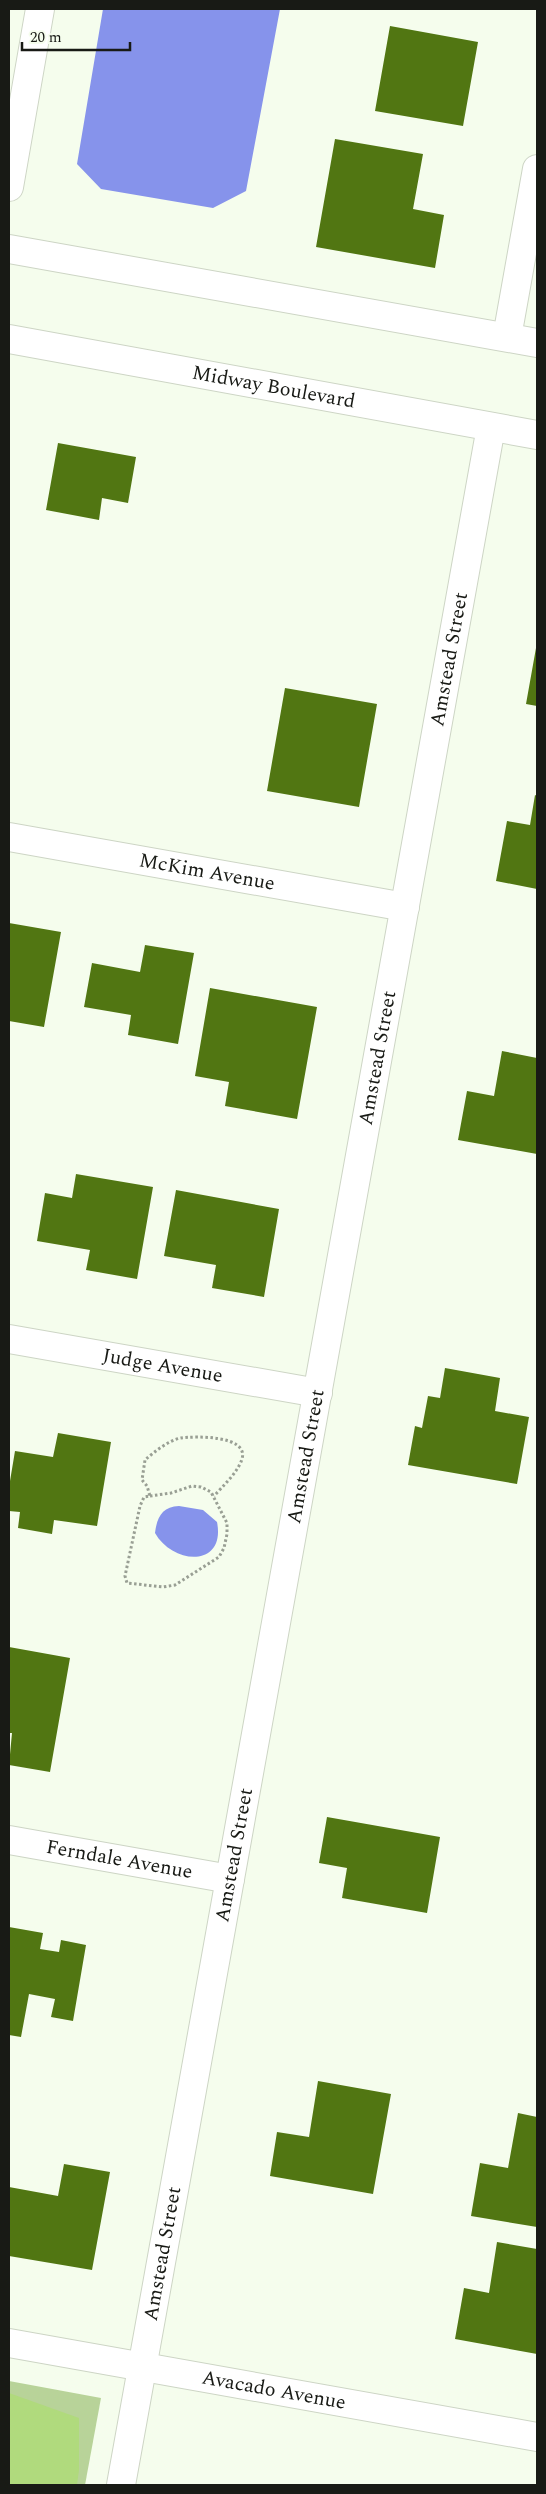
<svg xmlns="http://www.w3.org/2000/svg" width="546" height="2494" font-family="Spectral,serif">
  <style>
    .green { fill: #b8d399 }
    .forest { fill: #b0da7d }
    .water { fill: #8693eb }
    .building { fill: #517612 }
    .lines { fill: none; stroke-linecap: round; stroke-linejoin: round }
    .minor-casing { stroke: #cdd5c5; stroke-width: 30 }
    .tertiary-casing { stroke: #cdd5c5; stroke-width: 30 }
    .path { stroke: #999f94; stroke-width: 3; stroke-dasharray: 2.5 2.5; stroke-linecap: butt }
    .minor { stroke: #fff; stroke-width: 28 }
    .tertiary { stroke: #fff; stroke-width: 28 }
    .labels { text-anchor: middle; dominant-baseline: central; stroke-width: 5; stroke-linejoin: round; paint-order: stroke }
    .street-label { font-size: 20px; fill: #181a15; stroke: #f5fded }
  </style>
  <rect width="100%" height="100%" fill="#f5fded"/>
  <!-- green -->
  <path class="green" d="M9,2381L101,2398L85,2485H9Z"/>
  <!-- forest -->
  <path class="forest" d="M9,2393L79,2418V2470L77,2485H9Z"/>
  <!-- water -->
  <path class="water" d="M103,9H280L246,191L213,208L101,189L77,164Z
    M179,1506L203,1510L217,1522C226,1568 173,1565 155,1533C157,1517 162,1507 179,1506Z"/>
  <!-- building -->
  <path class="building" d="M390,26L478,42L463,126L375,111Z
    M335,139L423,154L413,209L444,215L435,268L316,247Z
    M58,443L136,457L128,503L102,498L99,520L46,510Z
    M536,648H537V706L526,704Z
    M285,688L377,704L359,807L267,791Z
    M535,795L537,796V889L496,881L507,821L530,825Z
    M9,923L61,932L44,1027L9,1021Z
    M145,945L194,953L178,1044L128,1035L131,1015L84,1007L92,963L140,972Z
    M210,988L317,1007L297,1119L225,1106L229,1082L195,1076Z
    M502,1051L537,1058V1154L458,1140L467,1091L494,1096Z
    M76,1174L153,1187L137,1279L86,1270L90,1250L37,1241L45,1193L72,1198Z
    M176,1190L279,1209L264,1297L212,1288L216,1265L164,1256Z
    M445,1368L500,1378L495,1411L529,1417L517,1484L408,1465L415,1426L422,1428L428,1396L440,1398Z
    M58,1433L111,1442L97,1526L54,1520L52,1534L18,1528L20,1512L9,1511V1487L15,1451L53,1457Z
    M9,1647L70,1658L50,1772L9,1765L12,1733H9Z
    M327,1817L440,1837L427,1913L342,1898L347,1868L319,1863Z
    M9,1927L43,1933L40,1949L59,1952L61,1940L86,1945L73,2021L51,2017L55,1999L29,1994L21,2037L9,2035Z
    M318,2081L391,2094L373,2194L270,2176L277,2132L309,2137Z
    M518,2113L537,2117V2227L471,2216L480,2163L508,2168Z
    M64,2164L110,2172L92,2270L9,2256V2187L58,2196Z
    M497,2242L537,2249V2354L455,2339L464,2288L489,2293Z"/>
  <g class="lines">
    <!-- minor casing -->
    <g class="minor-casing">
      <g id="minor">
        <path d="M9,187L40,9"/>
        <path d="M507,337L537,169"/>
        <path id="s1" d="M9,837L405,907"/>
        <path id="s2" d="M9,1339L318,1393"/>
        <path id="s3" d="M9,1840L230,1879"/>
        <path id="s4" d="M9,2343L537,2437"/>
        <path id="s5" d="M121,2485L491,427"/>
      </g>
    </g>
    <!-- tertiary casing -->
    <g class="tertiary-casing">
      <g id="tertiary">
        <path d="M9,249L537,343"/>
        <path id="s6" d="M9,339L537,435"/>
      </g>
    </g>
    <!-- path -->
    <path class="path" d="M150,1496L171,1493L192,1486L201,1487L211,1492L227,1523V1534L224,1548L219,1557L175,1585L163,1587L127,1583L125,1576L140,1506L144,1497L150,1496L147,1486L142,1480L145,1460C154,1452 169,1440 181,1438C195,1436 249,1435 242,1459C238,1472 223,1486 214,1496"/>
    <!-- minor -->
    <use href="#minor" class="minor"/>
    <!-- tertiary -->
    <use href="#tertiary" class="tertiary"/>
  </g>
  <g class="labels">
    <!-- street labels -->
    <g class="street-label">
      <text stroke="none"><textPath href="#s6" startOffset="269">Midway Boulevard</textPath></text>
      <text stroke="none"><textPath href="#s5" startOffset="1855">Amstead Street</textPath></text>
      <text stroke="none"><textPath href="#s1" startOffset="201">McKim Avenue</textPath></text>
      <text stroke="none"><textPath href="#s5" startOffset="1450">Amstead Street</textPath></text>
      <text stroke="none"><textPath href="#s2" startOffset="156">Judge Avenue</textPath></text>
      <text stroke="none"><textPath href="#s5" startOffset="1045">Amstead Street</textPath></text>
      <text stroke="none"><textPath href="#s5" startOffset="640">Amstead Street</textPath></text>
      <text stroke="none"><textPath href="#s3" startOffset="112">Ferndale Avenue</textPath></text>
      <text stroke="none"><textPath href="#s5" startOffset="235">Amstead Street</textPath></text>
      <text stroke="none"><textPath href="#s4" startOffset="269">Avacado Avenue</textPath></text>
    </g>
  </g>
  <!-- border -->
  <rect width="546" height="2494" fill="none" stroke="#181a15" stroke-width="20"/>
  <!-- scale -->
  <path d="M22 42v8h108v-8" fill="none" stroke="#181a15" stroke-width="2.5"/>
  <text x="30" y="42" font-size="15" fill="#181a15" stroke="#f5fded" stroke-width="4" paint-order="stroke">20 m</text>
</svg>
